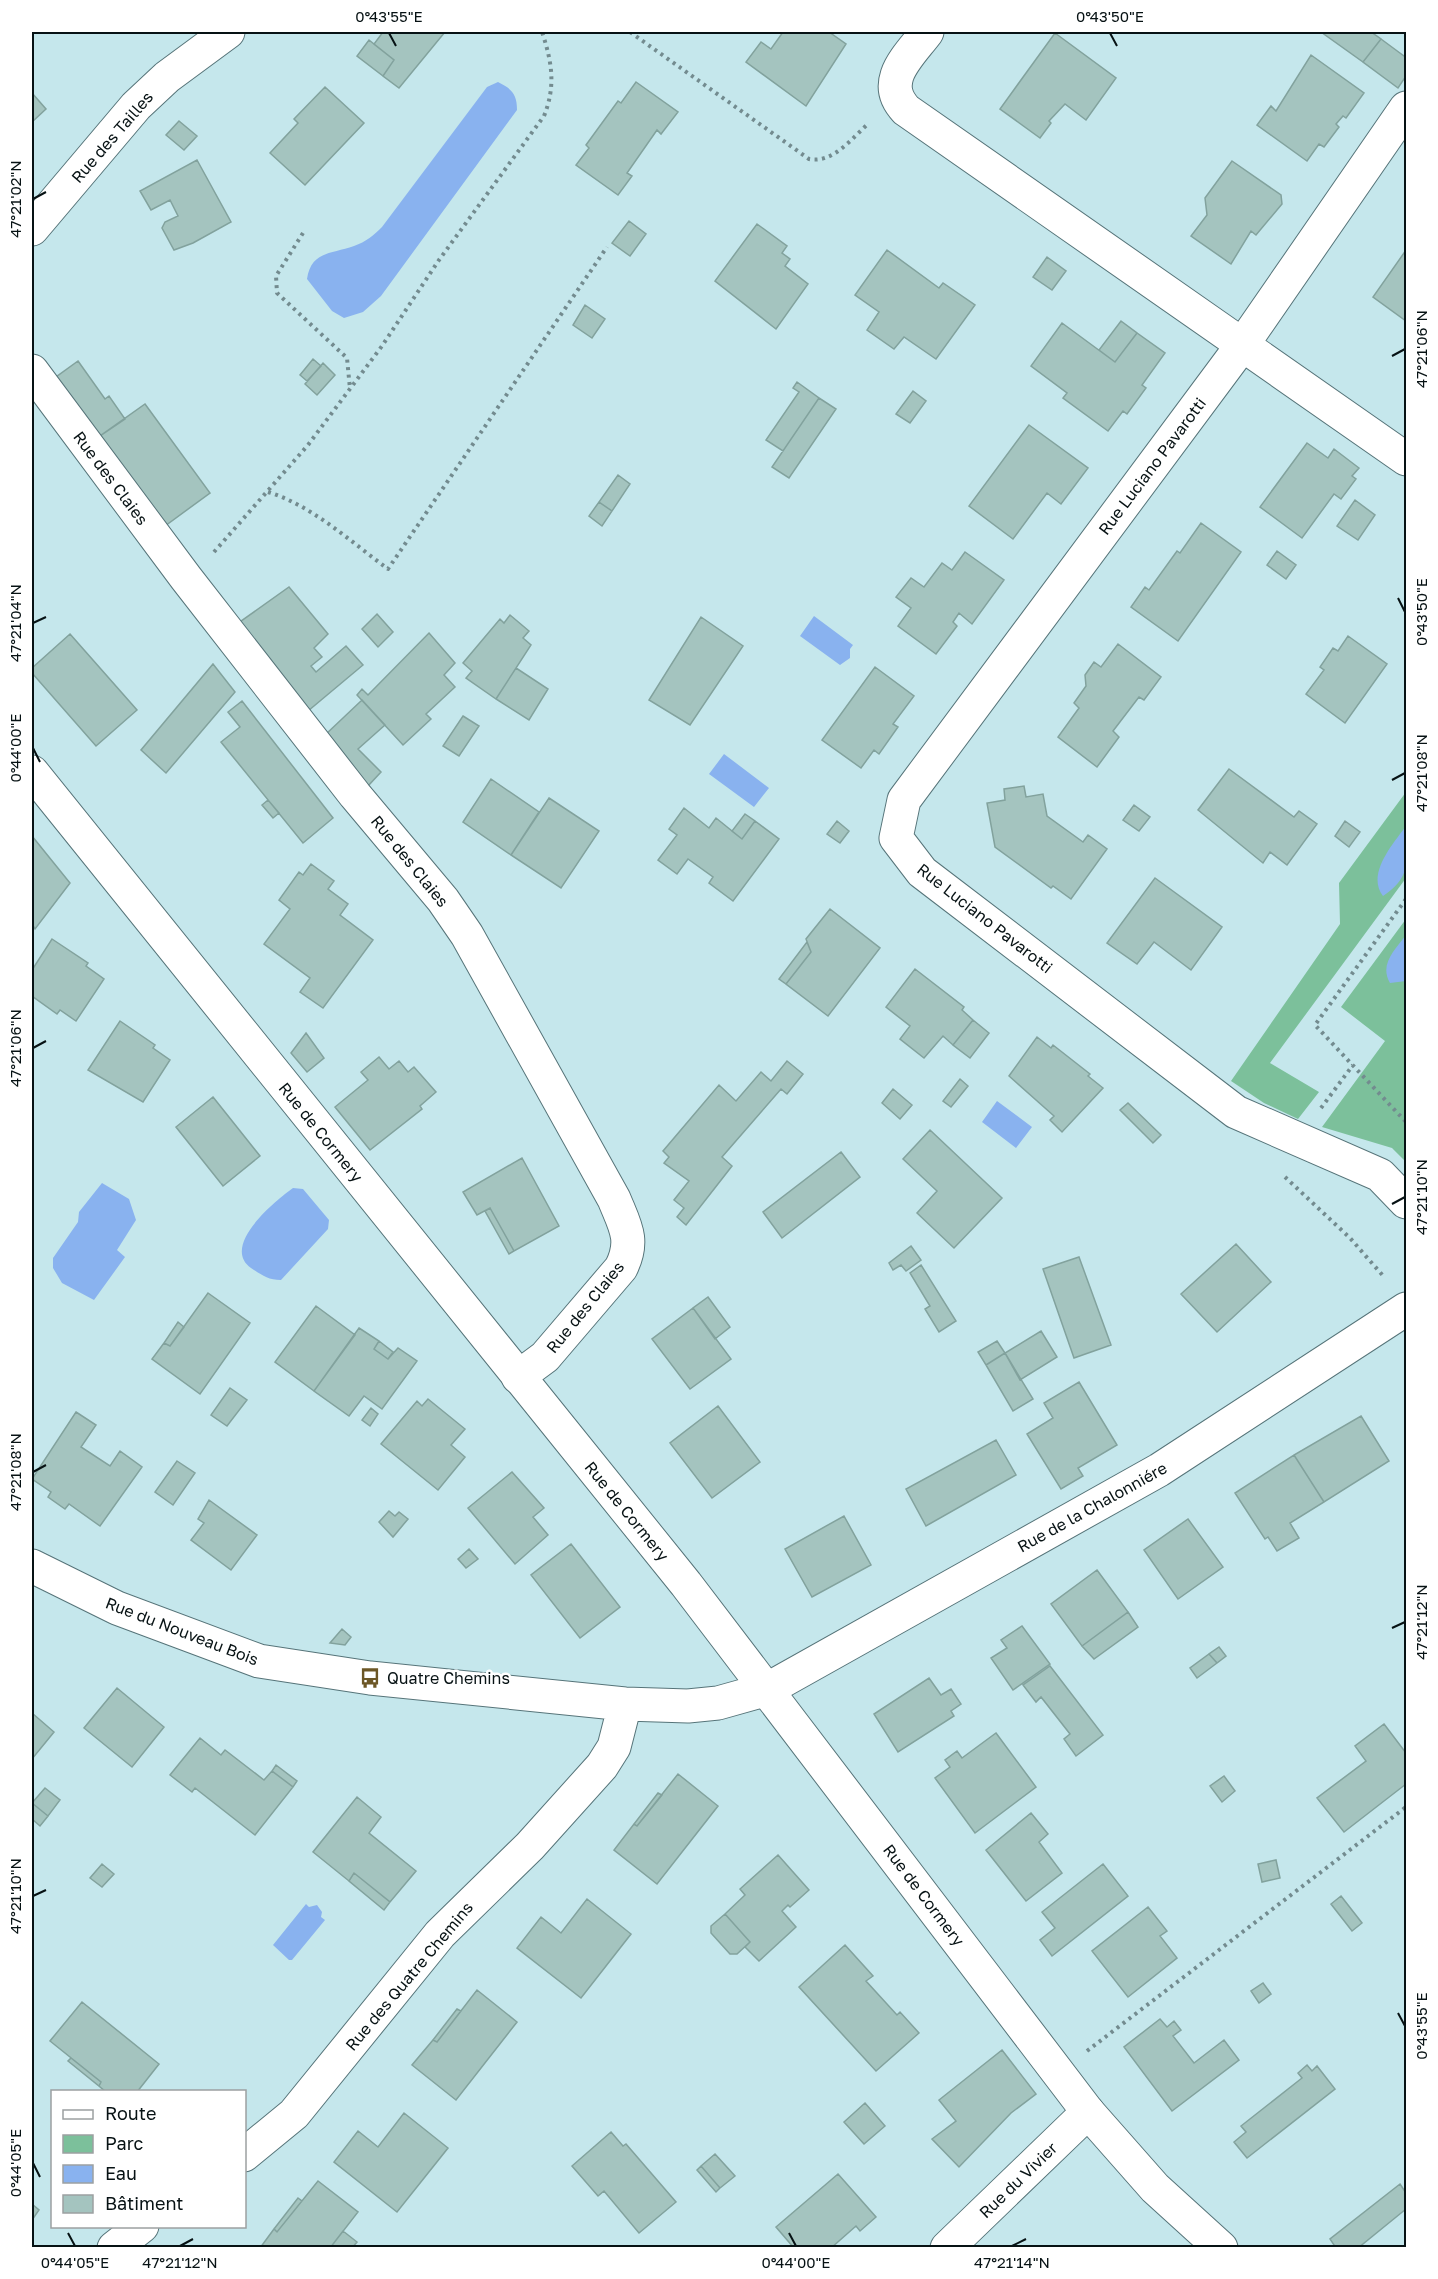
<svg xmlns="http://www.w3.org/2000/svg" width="1438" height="2279" font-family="'Golos Text',sans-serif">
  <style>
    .green { fill: #7cc09b }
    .water { fill: #89b2ef }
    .building { fill: #a4c4bf; stroke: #82a29d; stroke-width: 1.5 }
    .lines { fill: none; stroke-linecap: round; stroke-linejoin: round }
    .street-casing { stroke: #567479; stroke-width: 35 }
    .secondary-casing { stroke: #567479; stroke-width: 35 }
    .path { stroke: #738b8f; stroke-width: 4; stroke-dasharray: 3 4.5; stroke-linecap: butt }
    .street { stroke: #fff; stroke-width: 33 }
    .secondary { stroke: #fff; stroke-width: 33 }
    .ticks { fill: none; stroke: #071214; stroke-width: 2 }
    .labels { text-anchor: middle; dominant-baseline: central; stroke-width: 5; stroke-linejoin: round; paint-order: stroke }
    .street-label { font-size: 16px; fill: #071214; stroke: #fff }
    .poi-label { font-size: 16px; fill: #071214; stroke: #fff; text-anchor: start }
    .neatline { fill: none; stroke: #071214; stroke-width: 2 }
    .ticks-label { font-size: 15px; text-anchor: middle; fill: #071214 }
  </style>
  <rect width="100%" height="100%" fill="#c5e7ec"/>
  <!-- green -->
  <path class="green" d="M1406,792V878L1270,1063L1319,1092L1298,1119L1264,1103L1231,1081L1340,924L1339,883Z
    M1406,919V1162L1392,1148L1322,1127L1385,1041L1341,1007Z"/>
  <!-- water -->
  <path class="water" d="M498,82C512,89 517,94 517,110L381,296L363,312L344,318L332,311L307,279C311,251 332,254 354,246C366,242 374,235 382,227L487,87Z
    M814,616L853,645L850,649V658L840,665L800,636Z
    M724,754L769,788L754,807L709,774Z
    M1406,826C1407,858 1413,876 1383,896C1366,874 1393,844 1406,826Z
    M1406,935V981L1390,983C1379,964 1395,950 1406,935Z
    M997,1101L1032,1127L1016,1148L982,1122Z
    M102,1183L129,1199L136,1220L117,1250L125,1257L94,1300L62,1283L53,1268V1258L78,1222L79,1212Z
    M293,1188L303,1189L329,1220L328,1229L281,1280C268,1280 262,1275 251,1268C220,1246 276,1200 293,1188Z
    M306,1904L309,1907L317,1905L322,1912L321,1917L325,1920L292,1960H289L273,1945Z"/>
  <!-- building -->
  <path class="building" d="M383,32H445L399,88L383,76L394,60L374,44Z
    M783,32H829L846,44L806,106L746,62L761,42L771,49Z
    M1321,32H1371L1381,39L1363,62Z
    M1055,33L1116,78L1086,120L1065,104L1049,121L1051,123L1040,138L1000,109Z
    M1381,39L1404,56L1406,53V76L1398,88L1363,62Z
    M369,40L394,60L383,76L357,56Z
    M1311,55L1364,93L1346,118L1343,116L1336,124L1339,127L1324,147L1319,144L1307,161L1257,125L1271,106L1276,111Z
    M636,82L678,112L661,134L657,130L627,173L632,176L618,195L576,165L589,148L586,145L618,101L621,103Z
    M325,87L364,123L305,185L270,153L298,123L294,119Z
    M32,93L46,109L32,122Z
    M179,121L197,136L184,150L166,135Z
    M197,160L231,222L193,243L174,250L162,228L165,222L178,216L170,200L151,210L140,191Z
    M1232,161L1281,195L1282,204L1256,235L1251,231L1231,264L1191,236L1207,215L1205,198Z
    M629,221L646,234L630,256L612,243Z
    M757,224L787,246L782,253L790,259L785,266L808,284L776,329L715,281Z
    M887,250L939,288L943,283L975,305L936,359L904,337L894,349L867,330L879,312L855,295Z
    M1404,253L1406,255V321L1373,297Z
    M1047,257L1066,271L1052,290L1033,277Z
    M585,305L605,319L592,338L573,325Z
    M1121,321L1137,333L1115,362L1099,350Z
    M1062,323L1115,362L1137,333L1165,353L1142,385L1146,388L1127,414L1123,411L1108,431L1063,398L1067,393L1031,366Z
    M313,359L321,366L307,381L300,375Z
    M78,361L105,399L109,396L125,419L100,436L56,377Z
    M323,363L335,375L317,395L305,384Z
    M797,382L819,398L783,451L766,440L799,392L793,388Z
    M913,391L926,401L910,423L896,414Z
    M819,398L836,409L789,478L772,467Z
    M145,404L210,493L165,526L100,436Z
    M1029,425L1088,468L1061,504L1047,493L1013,539L969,506Z
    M1307,443L1328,458L1334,449L1359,468L1352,476L1356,479L1341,499L1334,494L1302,538L1260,507Z
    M618,475L630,484L612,511L599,502Z
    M1355,500L1375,515L1358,540L1337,526Z
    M599,502L612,511L602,526L589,516Z
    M1201,523L1241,552L1178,641L1131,607L1145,587L1149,590L1177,551L1180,553Z
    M1277,551L1296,565L1286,579L1267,565Z
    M965,552L1004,580L972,624L959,613L953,622L957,626L936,654L898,626L911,608L896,597L911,578L924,587L942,563L952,570Z
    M289,587L328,634L314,648L322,657L311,666L316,672L346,646L363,665L308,711L237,624Z
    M377,614L393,632L378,647L362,629Z
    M510,615L529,631L523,638L531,645L496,699L466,678L472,671L463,663L500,619L504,623Z
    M701,617L743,646L690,725L649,700Z
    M429,633L455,663L444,675L455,687L426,714L431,719L403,745L357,695L362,689L368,695Z
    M70,634L137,710L96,746L32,673V668Z
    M1348,636L1387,664L1345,723L1306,694L1324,670L1320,667L1333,648L1338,651Z
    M1118,644L1161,677L1144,700L1139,697L1113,731L1119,737L1097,767L1058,737L1079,708L1074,703L1086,686L1085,675L1094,662L1101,667Z
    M213,664L235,692L166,773L141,750Z
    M875,667L914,696L893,724L898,727L879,754L874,750L861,768L822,740Z
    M516,668L548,689L529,720L496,699Z
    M362,700L385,725L358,749L381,772L367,787L325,735Z
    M242,701L333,818L303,843L221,742L240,727L228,712Z
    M463,716L479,726L459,756L443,746Z
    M1229,769L1294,817L1299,811L1317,824L1287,865L1270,852L1263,863L1198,810Z
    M491,779L539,812L511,855L463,822Z
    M1024,786L1026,797L1043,794L1047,816L1083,842L1088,835L1107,849L1071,899L1053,886L1051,888L995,847L987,803L1005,800L1004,789Z
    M549,798L599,831L561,888L511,855Z
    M268,800L279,813L273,818L262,805Z
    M1134,805L1150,817L1139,831L1123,820Z
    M684,808L709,828L716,818L742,839L755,821L779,839L733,901L709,883L713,877L688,859L677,874L658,860L677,835L669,829Z
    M745,814L755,821L742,839L732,831Z
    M837,821L849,831L840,843L827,834Z
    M1345,821L1360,832L1349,847L1335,836Z
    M32,836L70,883L35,929L32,924Z
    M311,864L334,881L328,889L348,904L340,915L373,940L323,1008L300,992L310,978L264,944L290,909L279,900L299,872L303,875Z
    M1155,878L1222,927L1191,970L1154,942L1137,964L1107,943Z
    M830,909L880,948L828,1016L786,984L811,952L806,939Z
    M52,939L88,963L86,966L104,979L76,1021L60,1010L57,1014L32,996V970Z
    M807,942L811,952L786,984L779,979Z
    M915,969L964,1007L962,1010L973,1020L953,1045L943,1036L924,1058L900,1039L910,1026L886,1007Z
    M973,1020L989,1033L970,1058L953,1045Z
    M120,1021L155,1045L153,1048L170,1060L143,1102L88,1070Z
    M306,1033L324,1058L307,1072L291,1053Z
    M1037,1037L1051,1048L1053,1045L1090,1074L1088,1076L1103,1088L1062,1132L1050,1120L1054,1116L1009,1076Z
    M379,1057L389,1069L399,1061L408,1072L414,1067L436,1092L420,1106L422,1109L370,1150L335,1107L368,1080L361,1072Z
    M787,1061L803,1074L787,1094L781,1089L722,1157L732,1166L686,1225L677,1217L684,1208L674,1200L689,1181L664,1163L669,1157L663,1151L719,1085L736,1101L761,1072L771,1081Z
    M960,1079L968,1086L951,1107L943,1101Z
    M893,1089L912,1105L900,1119L882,1103Z
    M213,1097L260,1156L223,1186L176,1127Z
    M1128,1103L1161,1135L1153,1143L1120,1110Z
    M930,1130L1002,1198L954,1248L917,1213L937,1191L903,1159Z
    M841,1152L860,1177L782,1238L763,1212Z
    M522,1158L559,1226L514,1251L490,1208L477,1215L463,1192Z
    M490,1208L514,1251L509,1254L485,1211Z
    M1236,1244L1271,1282L1217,1332L1181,1294Z
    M911,1246L921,1260L906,1271L901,1265L893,1270L889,1263Z
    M1079,1257L1111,1345L1074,1358L1043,1269Z
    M921,1265L956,1321L939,1332L925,1309L930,1306L910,1273Z
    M208,1293L250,1323L200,1394L152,1359L164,1343L170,1346Z
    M708,1297L730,1327L715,1339L693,1308Z
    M316,1306L355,1335L314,1391L275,1362Z
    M693,1308L731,1359L690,1389L652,1339Z
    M178,1322L184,1327L170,1346L164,1343Z
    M359,1328L379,1341L374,1349L388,1359L398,1348L417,1361L382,1409L364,1396L349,1416L314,1391Z
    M1041,1331L1057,1357L1020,1380L1005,1353Z
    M379,1341L393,1352L388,1359L374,1349Z
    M997,1341L1005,1353L986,1365L978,1352Z
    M1005,1353L1033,1399L1013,1411L986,1365Z
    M1079,1382L1117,1445L1078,1468L1083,1476L1061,1489L1027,1434L1053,1418L1044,1403Z
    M230,1388L247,1400L227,1426L211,1415Z
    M428,1399L465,1429L451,1445L465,1457L438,1490L381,1444L417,1401L422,1406Z
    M718,1406L760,1462L712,1498L670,1443Z
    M371,1408L378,1414L370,1426L362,1420Z
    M76,1412L96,1425L81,1447L110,1466L120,1451L142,1467L100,1526L69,1504L65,1509L48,1497L51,1492L32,1479Z
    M1361,1416L1389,1461L1324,1502L1294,1455Z
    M996,1440L1016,1475L926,1526L906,1489Z
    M1294,1455L1324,1502L1290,1523L1299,1538L1277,1551L1268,1537L1265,1539L1235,1493Z
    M177,1461L195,1473L173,1505L155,1492Z
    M512,1472L544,1508L533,1517L548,1535L515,1564L468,1508Z
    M209,1500L257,1535L231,1570L191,1540L204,1523L198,1519Z
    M389,1511L395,1516L399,1512L408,1519L393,1537L379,1522Z
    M844,1516L871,1565L812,1597L785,1549Z
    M1188,1519L1223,1567L1178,1599L1144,1550Z
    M571,1544L620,1607L580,1638L531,1575Z
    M469,1549L478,1559L466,1568L458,1559Z
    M1097,1570L1128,1612L1082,1646L1051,1604Z
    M1128,1612L1138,1627L1094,1659L1082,1646Z
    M1022,1626L1050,1664L1013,1690L991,1658L1007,1648L1001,1640Z
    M342,1629L351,1637L345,1645L330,1643Z
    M1219,1647L1226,1656L1217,1663L1209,1654Z
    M1209,1654L1217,1663L1197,1678L1190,1668Z
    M1050,1666L1103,1735L1076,1756L1064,1739L1070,1734L1041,1697L1036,1702L1023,1685Z
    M929,1678L941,1695L951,1689L961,1704L951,1711L954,1716L898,1752L874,1714Z
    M117,1688L164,1727L132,1767L84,1728Z
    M32,1713L54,1732L32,1759Z
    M1384,1724L1406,1753V1784L1344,1832L1317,1798L1366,1761L1355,1746Z
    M996,1733L1036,1787L975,1833L935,1778L950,1767L945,1760L957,1751L962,1758Z
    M200,1738L221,1755L225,1750L264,1780L272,1771L293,1787L255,1835L195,1788L192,1792L170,1775Z
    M276,1765L297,1781L293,1787L272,1771Z
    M678,1774L718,1806L657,1884L614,1850L634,1824L637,1826Z
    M1224,1776L1235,1791L1222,1802L1210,1786Z
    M45,1788L60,1800L48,1816L32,1803Z
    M658,1793L662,1795L637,1826L634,1824Z
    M357,1797L381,1817L369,1833L416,1871L390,1902L354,1873L349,1881L313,1852Z
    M32,1803L48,1816L40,1826L32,1819Z
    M1031,1813L1048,1834L1039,1842L1062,1873L1026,1901L986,1850Z
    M778,1855L809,1890L790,1907L788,1905L782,1911L796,1927L759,1961L745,1947L750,1942L725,1914L745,1895L740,1889Z
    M1276,1860L1280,1878L1262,1882L1258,1864Z
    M102,1864L114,1874L102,1887L90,1878Z
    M1103,1864L1128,1896L1052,1956L1040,1940L1055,1928L1042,1912Z
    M354,1873L390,1902L384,1910L349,1881Z
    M1341,1896L1362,1923L1352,1931L1331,1904Z
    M587,1899L631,1934L581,1998L517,1948L541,1917L561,1933Z
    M1148,1907L1167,1931L1160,1936L1177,1958L1128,1997L1092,1951Z
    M725,1914L750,1942L737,1954H730L711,1933V1926Z
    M845,1945L873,1976L866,1981L897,2015L900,2012L919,2033L876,2071L799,1987Z
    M1263,1983L1271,1994L1259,2003L1251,1991Z
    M477,1990L517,2022L456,2100L412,2065L433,2040L437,2042Z
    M82,2002L159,2064L137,2092H106L99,2086L101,2082L50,2041Z
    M457,2009L461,2011L437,2042L433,2040Z
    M1160,2019L1167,2027L1174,2021L1181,2030L1173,2036L1194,2063L1224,2040L1239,2060L1172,2111L1124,2047Z
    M1002,2050L1036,2094L1011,2113L959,2167L932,2139L956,2121L939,2100Z
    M71,2058L101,2082L99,2086L68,2061Z
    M1307,2065L1312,2071L1317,2066L1335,2089L1247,2158L1234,2142L1246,2132L1241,2126L1302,2078L1298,2073Z
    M865,2103L885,2126L864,2144L844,2122Z
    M404,2113L448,2148L397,2212L334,2162L358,2131L378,2147Z
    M611,2132L623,2146L626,2144L676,2202L639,2233L604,2191L598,2196L572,2166Z
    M715,2154L735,2176L720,2188L701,2166Z
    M701,2166L720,2188L716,2192L697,2170Z
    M838,2174L876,2217L860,2231L856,2226L831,2248H794L776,2227Z
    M318,2181L358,2212L330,2248H260L274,2229L277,2232Z
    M1400,2184L1404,2190L1406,2188V2209L1358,2248H1336L1330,2239Z
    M298,2198L302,2201L277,2232L274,2229Z
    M32,2204L39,2210L32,2220Z
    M343,2231L357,2242L352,2248H330Z"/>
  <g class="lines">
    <!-- street casing -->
    <g class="street-casing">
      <path id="street" d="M927,32C909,56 879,81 906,110L1406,459
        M1406,108L1243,344L904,800L896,838L922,872L1236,1112L1380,1175L1406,1202
        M32,229L136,106L167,77L228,32
        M32,371L186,578L355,795L443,900L467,935L614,1199C625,1226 635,1240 621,1268L545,1357L518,1377
        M32,1566L117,1608L259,1661L370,1678L625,1704L688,1706L718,1703L768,1689L1159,1470L1406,1309
        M244,2155L294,2114L440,1934L530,1846L602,1766L614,1747L625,1704
        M114,2248L142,2226
        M947,2248L1088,2112"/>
    </g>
    <!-- secondary casing -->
    <g class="secondary-casing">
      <path id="secondary" d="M32,772L686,1584L1088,2112L1155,2188L1221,2248"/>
    </g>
    <!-- path -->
    <path class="path" d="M630,32L809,159C833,164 853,137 869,123
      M303,233L276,276L277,293L347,358L350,389
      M268,492C313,506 351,542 388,569L607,247
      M214,552L308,445L382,346L439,260L544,116C556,86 552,62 542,32
      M1406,899L1315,1025L1406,1122
      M1321,1108L1353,1065
      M1285,1177L1350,1238L1385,1278
      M1087,2051L1406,1807"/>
    <!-- street -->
    <use href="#street" class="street"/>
    <!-- secondary -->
    <use href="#secondary" class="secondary"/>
  </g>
  <!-- ticks -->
  <path class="ticks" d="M389,33L396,46M1110,33L1117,46M33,199L46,192M1392,356L1405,349M1398,598L1405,612M33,623L46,617M33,748L40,762M1392,780L1405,773M33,1048L46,1041M1392,1204L1405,1197M33,1472L46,1465M1392,1628L1405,1622M33,1896L46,1890M1398,2013L1405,2026M33,2163L40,2177M68,2233L75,2246M789,2233L796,2246M180,2246L193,2239M1012,2246L1026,2239"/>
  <!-- icons -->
  <defs>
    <g id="bus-bare" transform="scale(1.62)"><path d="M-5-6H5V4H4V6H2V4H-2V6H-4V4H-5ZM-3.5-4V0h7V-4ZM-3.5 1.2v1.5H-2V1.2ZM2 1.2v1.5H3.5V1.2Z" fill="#6c5726" stroke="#fff" stroke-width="2.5" paint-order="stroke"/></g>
  </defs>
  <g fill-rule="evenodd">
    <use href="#bus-bare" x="370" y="1678"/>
  </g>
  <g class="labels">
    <!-- street labels -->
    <g class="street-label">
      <text transform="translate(112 137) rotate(-49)">Rue des Tailles</text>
      <text transform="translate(1152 466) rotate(-53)">Rue Luciano Pavarotti</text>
      <text transform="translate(111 478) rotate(53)">Rue des Claies</text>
      <text transform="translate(410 861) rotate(51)">Rue des Claies</text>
      <text transform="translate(985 918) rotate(38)">Rue Luciano Pavarotti</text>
      <text transform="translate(321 1132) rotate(51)">Rue de Cormery</text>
      <text transform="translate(585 1307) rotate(-51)">Rue des Claies</text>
      <text transform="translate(1092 1507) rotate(-29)">Rue de la Chalonniére</text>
      <text transform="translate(627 1511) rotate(51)">Rue de Cormery</text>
      <text transform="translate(182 1631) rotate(21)">Rue du Nouveau Bois</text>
      <text transform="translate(924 1895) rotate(53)">Rue de Cormery</text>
      <text transform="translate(409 1976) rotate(-50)">Rue des Quatre Chemins</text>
      <text transform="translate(1018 2180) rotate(-44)">Rue du Vivier</text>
    </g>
    <!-- poi labels -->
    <g class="poi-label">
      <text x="387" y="1678">Quatre Chemins</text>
    </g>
  </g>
  <!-- border -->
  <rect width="1438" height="2279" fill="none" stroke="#ffffff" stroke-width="66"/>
  <!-- legend -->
  <rect x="51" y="2090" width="195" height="138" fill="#ffffff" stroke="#9ca0a1" stroke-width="1.5"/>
  <rect x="63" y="2110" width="30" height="9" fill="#ffffff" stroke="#9ca0a1" stroke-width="1.5"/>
  <text x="105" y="2120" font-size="18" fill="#071214">Route</text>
  <rect x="63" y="2135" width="30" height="18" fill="#7cc09b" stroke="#9ca0a1" stroke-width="1.5"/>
  <text x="105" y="2150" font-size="18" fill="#071214">Parc</text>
  <rect x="63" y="2165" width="30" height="18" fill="#89b2ef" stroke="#9ca0a1" stroke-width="1.5"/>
  <text x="105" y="2180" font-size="18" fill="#071214">Eau</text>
  <rect x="63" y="2195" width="30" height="18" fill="#a4c4bf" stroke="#9ca0a1" stroke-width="1.5"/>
  <text x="105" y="2210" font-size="18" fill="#071214">Bâtiment</text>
  <rect x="33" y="33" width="1372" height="2213" class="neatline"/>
  <g class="ticks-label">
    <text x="389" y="22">0°43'55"E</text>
    <text x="1110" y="22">0°43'50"E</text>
    <text transform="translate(16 199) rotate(-90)" y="5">47°21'02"N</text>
    <text transform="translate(1422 349) rotate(-90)" y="5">47°21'06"N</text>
    <text transform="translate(1422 612) rotate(-90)" y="5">0°43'50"E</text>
    <text transform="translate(16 623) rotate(-90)" y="5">47°21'04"N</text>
    <text transform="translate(16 748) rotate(-90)" y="5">0°44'00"E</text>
    <text transform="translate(1422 773) rotate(-90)" y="5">47°21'08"N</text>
    <text transform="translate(16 1048) rotate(-90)" y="5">47°21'06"N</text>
    <text transform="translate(1422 1197) rotate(-90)" y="5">47°21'10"N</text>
    <text transform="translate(16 1472) rotate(-90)" y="5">47°21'08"N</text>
    <text transform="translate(1422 1622) rotate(-90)" y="5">47°21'12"N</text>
    <text transform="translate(16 1896) rotate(-90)" y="5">47°21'10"N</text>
    <text transform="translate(1422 2026) rotate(-90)" y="5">0°43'55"E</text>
    <text transform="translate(16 2163) rotate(-90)" y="5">0°44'05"E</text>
    <text x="75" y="2268">0°44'05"E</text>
    <text x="180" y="2268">47°21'12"N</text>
    <text x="796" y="2268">0°44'00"E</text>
    <text x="1012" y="2268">47°21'14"N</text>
  </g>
</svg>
